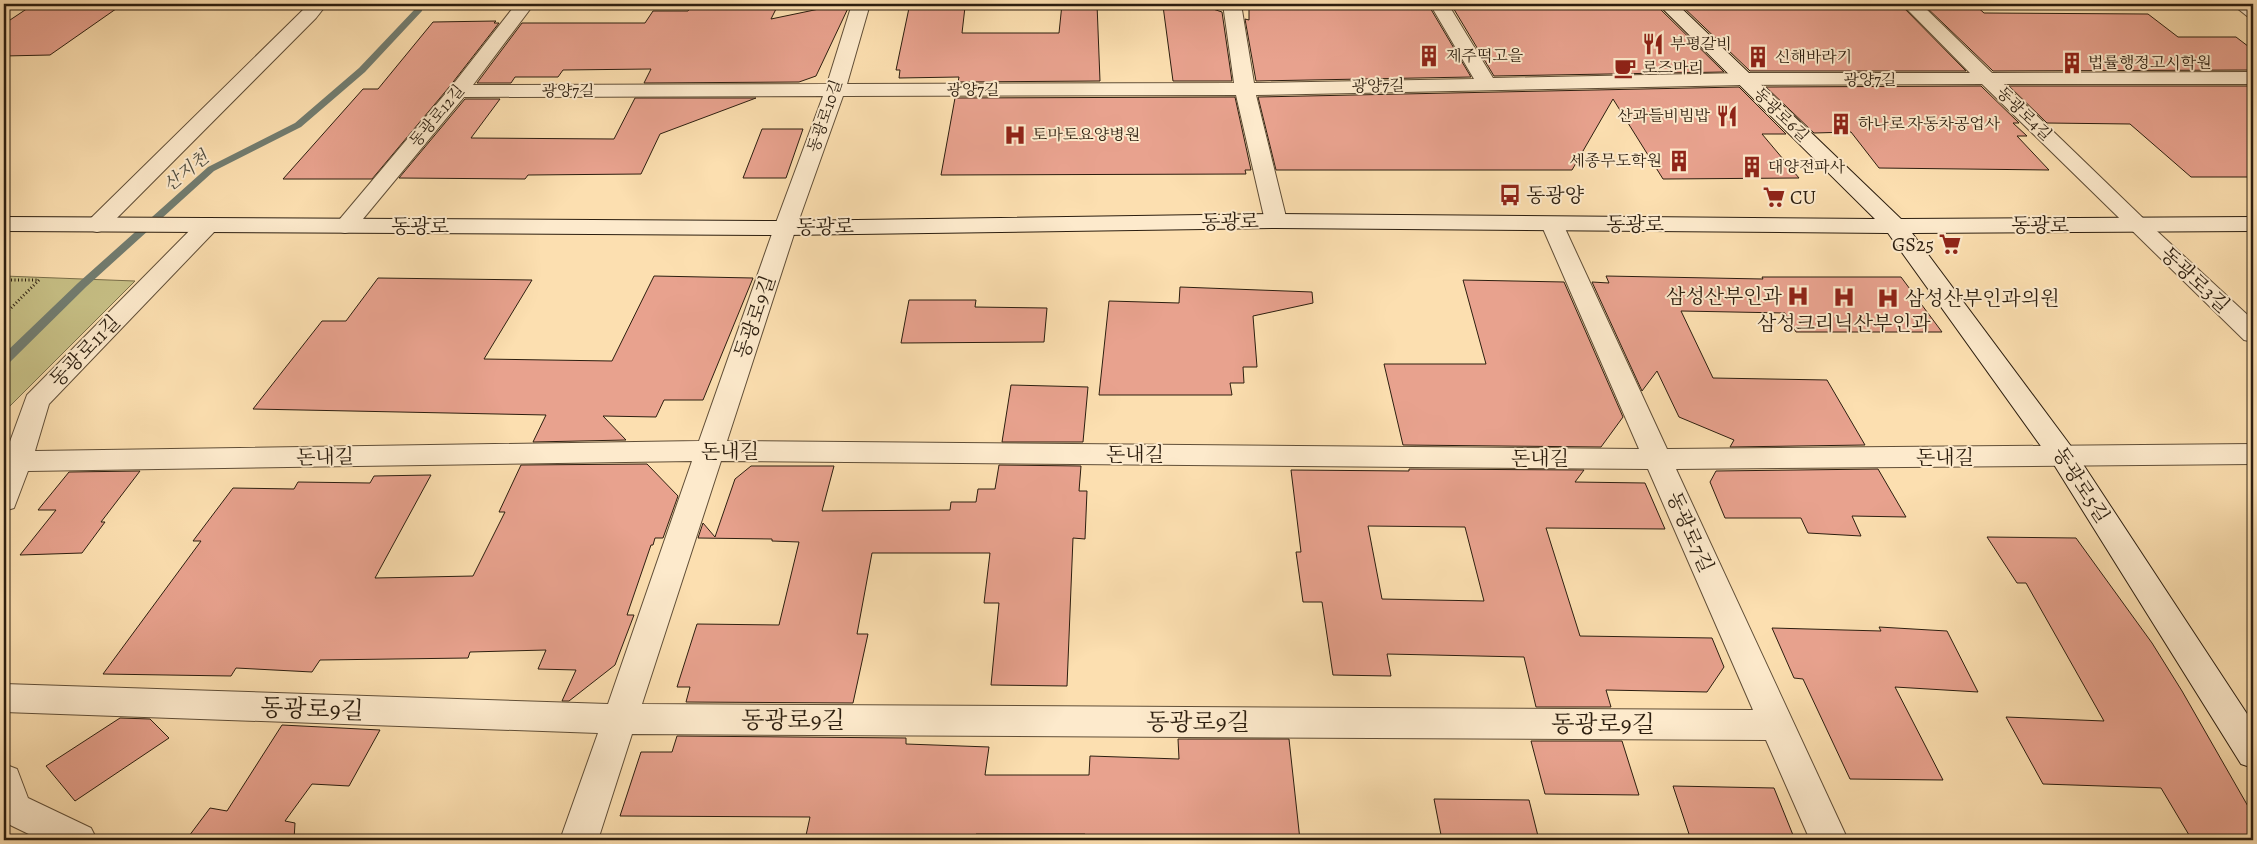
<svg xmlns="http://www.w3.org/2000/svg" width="2257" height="844" font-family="Alegreya,'Noto Serif KR',serif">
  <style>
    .green { fill: #c7c086; stroke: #7a6f4a }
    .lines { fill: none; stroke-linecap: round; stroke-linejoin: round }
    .stream { fill: #727d71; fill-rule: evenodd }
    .building { fill: #e8a28e; stroke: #2c1e0f; fill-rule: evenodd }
    .street-casing { stroke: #604e37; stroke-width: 2 }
    .secondary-casing { stroke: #2c1e0f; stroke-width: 2 }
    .path { stroke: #2c1e0f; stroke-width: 3; stroke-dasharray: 1 2.5; stroke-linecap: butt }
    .street { fill: #fdeacc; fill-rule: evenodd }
    .secondary { fill: #fdeacc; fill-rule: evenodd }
    .labels { text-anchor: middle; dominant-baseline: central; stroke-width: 4; stroke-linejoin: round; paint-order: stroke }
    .far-poi-label { font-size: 16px; fill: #2c1e0f; stroke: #fdeacc; text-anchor: start }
    .far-street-label { font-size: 16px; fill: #2c1e0f; stroke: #fdeacc }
    .far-water-label { font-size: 18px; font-style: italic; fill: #4f4d40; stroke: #fdeacc }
    .poi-label { font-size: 20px; fill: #2c1e0f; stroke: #fdeacc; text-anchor: start }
    .street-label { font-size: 20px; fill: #2c1e0f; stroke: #fdeacc }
    .near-street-label { font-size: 24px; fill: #2c1e0f; stroke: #fdeacc }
  </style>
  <rect width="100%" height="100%" fill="#fcdfb0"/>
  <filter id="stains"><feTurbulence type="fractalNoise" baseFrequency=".004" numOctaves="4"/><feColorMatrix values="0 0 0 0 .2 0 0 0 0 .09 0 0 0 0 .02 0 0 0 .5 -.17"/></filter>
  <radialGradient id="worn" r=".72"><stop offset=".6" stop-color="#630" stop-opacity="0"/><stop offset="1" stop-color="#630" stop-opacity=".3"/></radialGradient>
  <!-- green -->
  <path class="green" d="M4,276L135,281L7,409L4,419Z"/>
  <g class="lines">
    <!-- stream -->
    <path class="stream" d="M415,4H423L422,11L365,72L301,127L214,171L86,287L8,364L4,365V354L78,283L208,167L295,123L359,68L415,9Z"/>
  </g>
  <!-- building -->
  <path class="building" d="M34,4H123L50,55L4,56V24Z
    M843,4H850L816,76L799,82L644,83L651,69L563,70L558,77H515L511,83H477L522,23H645L653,11H688L692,5H778L771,19Z
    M1062,4H1097L1100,81L958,82L959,77L899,78L900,70H896L909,8L965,7L962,33H1059Z
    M1454,4H1531L1534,9L1656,5L1724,72L1494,76L1452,6H1455Z
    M1680,4H1900L1966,71H1750Z
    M1923,4H1974L1984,13L2148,14L2178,37H2236L2253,50V70L1993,71Z
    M1201,5L1222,12L1232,81H1173L1163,6Z
    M1249,5H1342L1343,7L1429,6L1471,77L1256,81L1245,19L1249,20Z
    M496,21L494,23H499L450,86L372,179H283L363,89H378L433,22Z
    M1981,86L2019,123H2013L2027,136H2017L2049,170L1879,168L1851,132L1814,133L1766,87Z
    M2009,86H2253V177H2191L2130,124L2047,123Z
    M1739,87L1786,134H1762L1799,178L1663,179L1613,99L1572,170H1276L1258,97Z
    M1235,97L1251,170H1245L1246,174L941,175L955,98Z
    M635,98H756L660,134L641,174L528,175L525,179L399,178L465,99H500L471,138L614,139Z
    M762,129H803L786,178H743Z
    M654,276L753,278L703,400H664L656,417L603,416L626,440L533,442L546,415L253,409L322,321H346L378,278L532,280L484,359L612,361Z
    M1606,276L1763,279L1762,277H1901L1942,332H1796L1785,313L1681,311L1713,378L1827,380L1865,445L1730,447L1734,440L1679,417L1657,371L1642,391L1592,282L1609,283Z
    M1463,280L1564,282L1623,417L1601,447L1403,445L1384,364H1486Z
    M1180,287L1312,292L1313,303L1253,316L1257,367H1243L1244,383H1230L1232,395H1099L1109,301L1179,303Z
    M909,300H976L975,307L1047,308L1044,342L901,343Z
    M1011,385L1088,387L1083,442H1002Z
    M647,464L678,496L663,538H655L653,545H651L627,615H634L615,665L569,701H562L576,670L538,669L546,650L470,652L468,658L320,660L312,672L236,668L231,676L103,674L201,541H193L233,488L294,489L298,482L370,483L374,476L431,475L375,578L473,576L505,512H499L521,465Z
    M999,465L1081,466L1079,491H1087L1085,539L1073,538L1067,686L991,685L999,603H984L990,553H872L857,634H868L853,703L686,702L690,687H677L697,624L779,625L799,542L772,541V539L698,538L703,523L715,537L735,479L751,466H834L822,511L950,510L951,502H976L978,489H995Z
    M1409,469L1584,470L1575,482L1645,483L1665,529L1546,528L1580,636L1712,638L1724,667L1707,692L1606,690L1611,707H1536L1524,657L1387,654L1391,676L1333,675L1322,602H1303L1296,552H1301L1291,470L1409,471ZM1368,526L1465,527L1484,601L1382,599Z
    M1878,469L1906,517L1852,516L1861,536L1808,533L1801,518H1725L1710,482L1716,471Z
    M140,471L101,522H105L82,553L20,555L56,510H38L69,472Z
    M1987,537L2076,538L2152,643L2182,691L2253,815V840H2192L2161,788L2043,784L2006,717L2104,721L2026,583H2017Z
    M1879,627L1947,631L1978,692L1895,687L1943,780L1850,779L1803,679L1794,678L1772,628L1881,631Z
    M120,718L150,719L169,738L75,801L46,766Z
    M282,725L380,730L349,786L312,784L285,821L295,823L294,840H186L210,808L227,811Z
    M677,736L906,738V744L989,747L985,775H1089L1090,756L1179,759L1178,739H1289L1300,840H1085V834H976L975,840H805L810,817L620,816L641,752H672Z
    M1531,741H1622L1639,795L1545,794Z
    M1673,786L1774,788L1795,840H1691Z
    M1434,799L1529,800L1539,840H1442Z"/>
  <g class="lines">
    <!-- street casing -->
    <g class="street-casing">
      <path id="street" d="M309,4H327L316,18L105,230L97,232L89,230L86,225L89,220Z
        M516,4H534L473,85L827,84L852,4H870L847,84L1234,83L1223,4H1241L1254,83L1474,79L1430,4H1448L1493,78L1744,73H1970L1902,4H1921L1992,73L2253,72V84H2004L2145,220L2253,320V342L2244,340L1982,84L1744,85L1256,95L1287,221L1284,226L1276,228L1268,226L1265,221L1236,95L843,96L796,228L727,441L1639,449L1541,224L1544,219L1552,217L1560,219L1563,224L1667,449L2253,444V464L1676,469L1848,840H1810L1766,740L632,734L598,840H560L598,733L4,712V684L608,704L692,461L28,471L14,508L4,511V458L27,395L199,221L207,219L215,221L218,226L215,231L49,404L35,451L699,441L774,228L823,96L464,97L353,231L345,233L337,231L334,226L451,87ZM721,461L1648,469L1753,710L642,704Z
        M2232,4H2253V17L2247,16Z
        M4,764L17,769L28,798L91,828L97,840H41L4,822Z"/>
    </g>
    <!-- secondary casing -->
    <g class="secondary-casing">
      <path id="secondary" d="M1658,4H1677L1901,219L2253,217V231L1912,233L2073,449L2253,723V768L2241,764L2053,463L1888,233L1276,228L785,235L4,231V217L785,221L1276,214L1875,219Z"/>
    </g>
    <!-- path -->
    <path class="path" d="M4,280H39L4,315"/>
    <!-- street -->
    <use href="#street" class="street"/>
    <!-- secondary -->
    <use href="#secondary" class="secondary"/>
  </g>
  <!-- icons -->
  <defs>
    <g id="restaurant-bare" transform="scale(1.725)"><path d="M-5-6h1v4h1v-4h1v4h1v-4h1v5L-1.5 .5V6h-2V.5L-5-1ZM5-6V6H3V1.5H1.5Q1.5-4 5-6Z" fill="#8f2418" stroke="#fdeacc" stroke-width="2.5" paint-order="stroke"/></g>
    <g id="building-bare" transform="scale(1.725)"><path d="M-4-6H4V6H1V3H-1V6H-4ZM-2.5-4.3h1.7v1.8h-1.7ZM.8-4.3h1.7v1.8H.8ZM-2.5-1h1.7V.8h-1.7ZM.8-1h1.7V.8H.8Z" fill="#8f2418" stroke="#fdeacc" stroke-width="2.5" paint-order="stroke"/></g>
    <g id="cafe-bare" transform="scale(1.725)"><path d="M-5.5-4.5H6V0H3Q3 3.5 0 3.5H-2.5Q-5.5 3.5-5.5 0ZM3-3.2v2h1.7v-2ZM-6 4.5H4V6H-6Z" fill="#8f2418" stroke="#fdeacc" stroke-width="2.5" paint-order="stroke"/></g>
    <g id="hospital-bare" transform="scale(1.725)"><path d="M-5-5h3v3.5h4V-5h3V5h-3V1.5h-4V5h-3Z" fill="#8f2418" stroke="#fdeacc" stroke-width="2.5" paint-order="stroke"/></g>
    <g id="bus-bare" transform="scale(1.725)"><path d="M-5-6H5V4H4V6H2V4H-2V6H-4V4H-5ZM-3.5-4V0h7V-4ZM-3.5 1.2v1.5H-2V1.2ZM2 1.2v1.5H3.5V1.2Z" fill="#8f2418" stroke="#fdeacc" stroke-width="2.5" paint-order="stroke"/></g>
    <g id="supermarket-bare" transform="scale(1.725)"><path d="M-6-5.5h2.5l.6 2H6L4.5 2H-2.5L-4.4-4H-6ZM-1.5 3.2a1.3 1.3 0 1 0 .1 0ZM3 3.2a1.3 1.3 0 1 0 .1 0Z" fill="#8f2418" stroke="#fdeacc" stroke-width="2.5" paint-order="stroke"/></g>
  </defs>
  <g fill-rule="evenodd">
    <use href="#restaurant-bare" x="1653" y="44"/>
    <use href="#building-bare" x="1429" y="56"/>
    <use href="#building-bare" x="1758" y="57"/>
    <use href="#building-bare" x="2072" y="63"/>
    <use href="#cafe-bare" x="1625" y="68"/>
    <use href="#restaurant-bare" x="1727" y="116"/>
    <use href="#building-bare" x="1841" y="124"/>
    <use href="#hospital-bare" x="1015" y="135"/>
    <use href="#building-bare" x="1679" y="161"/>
    <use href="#building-bare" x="1752" y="167"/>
    <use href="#bus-bare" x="1510" y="195"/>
    <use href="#supermarket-bare" x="1774" y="197"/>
    <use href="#supermarket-bare" x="1950" y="244"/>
    <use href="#hospital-bare" x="1798" y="296"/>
    <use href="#hospital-bare" x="1844" y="297"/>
    <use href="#hospital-bare" x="1888" y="298"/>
  </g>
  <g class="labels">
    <!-- far-poi labels -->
    <g class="far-poi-label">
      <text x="1670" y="44">부평갈비</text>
      <text x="1446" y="56">제주떡고을</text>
      <text x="1775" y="57">신해바라기</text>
      <text x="2088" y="63">법률행정고시학원</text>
      <text x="1642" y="68">로즈마리</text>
      <text x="1710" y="116" text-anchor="end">산과들비빔밥</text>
      <text x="1858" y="124">하나로 자동차공업사</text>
      <text x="1032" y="135">토마토요양병원</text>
      <text x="1662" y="161" text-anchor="end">세종무도학원</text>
      <text x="1768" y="167">대양전파사</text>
    </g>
    <!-- far-street labels -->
    <g class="far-street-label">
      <text x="1870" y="80">광양7길</text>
      <text transform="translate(1378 86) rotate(-1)">광양7길</text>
      <text x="973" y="90">광양7길</text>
      <text x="568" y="91">광양7길</text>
      <text transform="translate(2024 114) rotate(44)">동광로4길</text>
      <text transform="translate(1781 115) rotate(44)">동광로6길</text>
      <text transform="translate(437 116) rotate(-50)">동광로12길</text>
      <text transform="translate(825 116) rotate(-71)">동광로10길</text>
    </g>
    <!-- far-water labels -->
    <g class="far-water-label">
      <text transform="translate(186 171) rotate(-39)">산지천</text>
    </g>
    <!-- poi labels -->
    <g class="poi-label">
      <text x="1526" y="195">동광양</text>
      <text x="1790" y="197">CU</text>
      <text x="1934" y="244" text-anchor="end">GS25</text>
      <text x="1782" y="296" text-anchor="end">삼성산부인과</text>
      <text x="1905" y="298">삼성산부인과의원</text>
      <text x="1844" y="323" text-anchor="middle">삼성크리닉산부인과</text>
    </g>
    <!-- street labels -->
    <g class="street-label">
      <text transform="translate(1230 222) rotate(-1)">동광로</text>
      <text x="1635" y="224">동광로</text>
      <text x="2040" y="225">동광로</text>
      <text x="420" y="226">동광로</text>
      <text transform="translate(825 227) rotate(-1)">동광로</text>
      <text transform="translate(2195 280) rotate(43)">동광로3길</text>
      <text transform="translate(755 317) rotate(-71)">동광로9길</text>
      <text transform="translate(85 351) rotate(-46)">동광로11길</text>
      <text x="730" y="451">돈내길</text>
      <text x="1135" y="454">돈내길</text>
      <text transform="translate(325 457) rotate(-1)">돈내길</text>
      <text x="1945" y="457">돈내길</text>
      <text x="1540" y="458">돈내길</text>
      <text transform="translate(2081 485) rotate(57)">동광로5길</text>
      <text transform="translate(1690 532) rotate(66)">동광로7길</text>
    </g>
    <!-- near-street labels -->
    <g class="near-street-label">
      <text transform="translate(312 709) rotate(2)">동광로9길</text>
      <text x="793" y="720">동광로9길</text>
      <text x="1198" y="722">동광로9길</text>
      <text x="1603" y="724">동광로9길</text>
    </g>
  </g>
  <!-- margin -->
  <rect width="2257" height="844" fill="none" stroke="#fcdfb0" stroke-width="20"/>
  <rect x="5" y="5" width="2247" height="834" fill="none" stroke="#2c1e0f" stroke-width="2.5"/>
  <rect x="10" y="10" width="2237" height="824" fill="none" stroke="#2c1e0f"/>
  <rect width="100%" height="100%" filter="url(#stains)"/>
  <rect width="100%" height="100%" fill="url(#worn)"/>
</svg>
